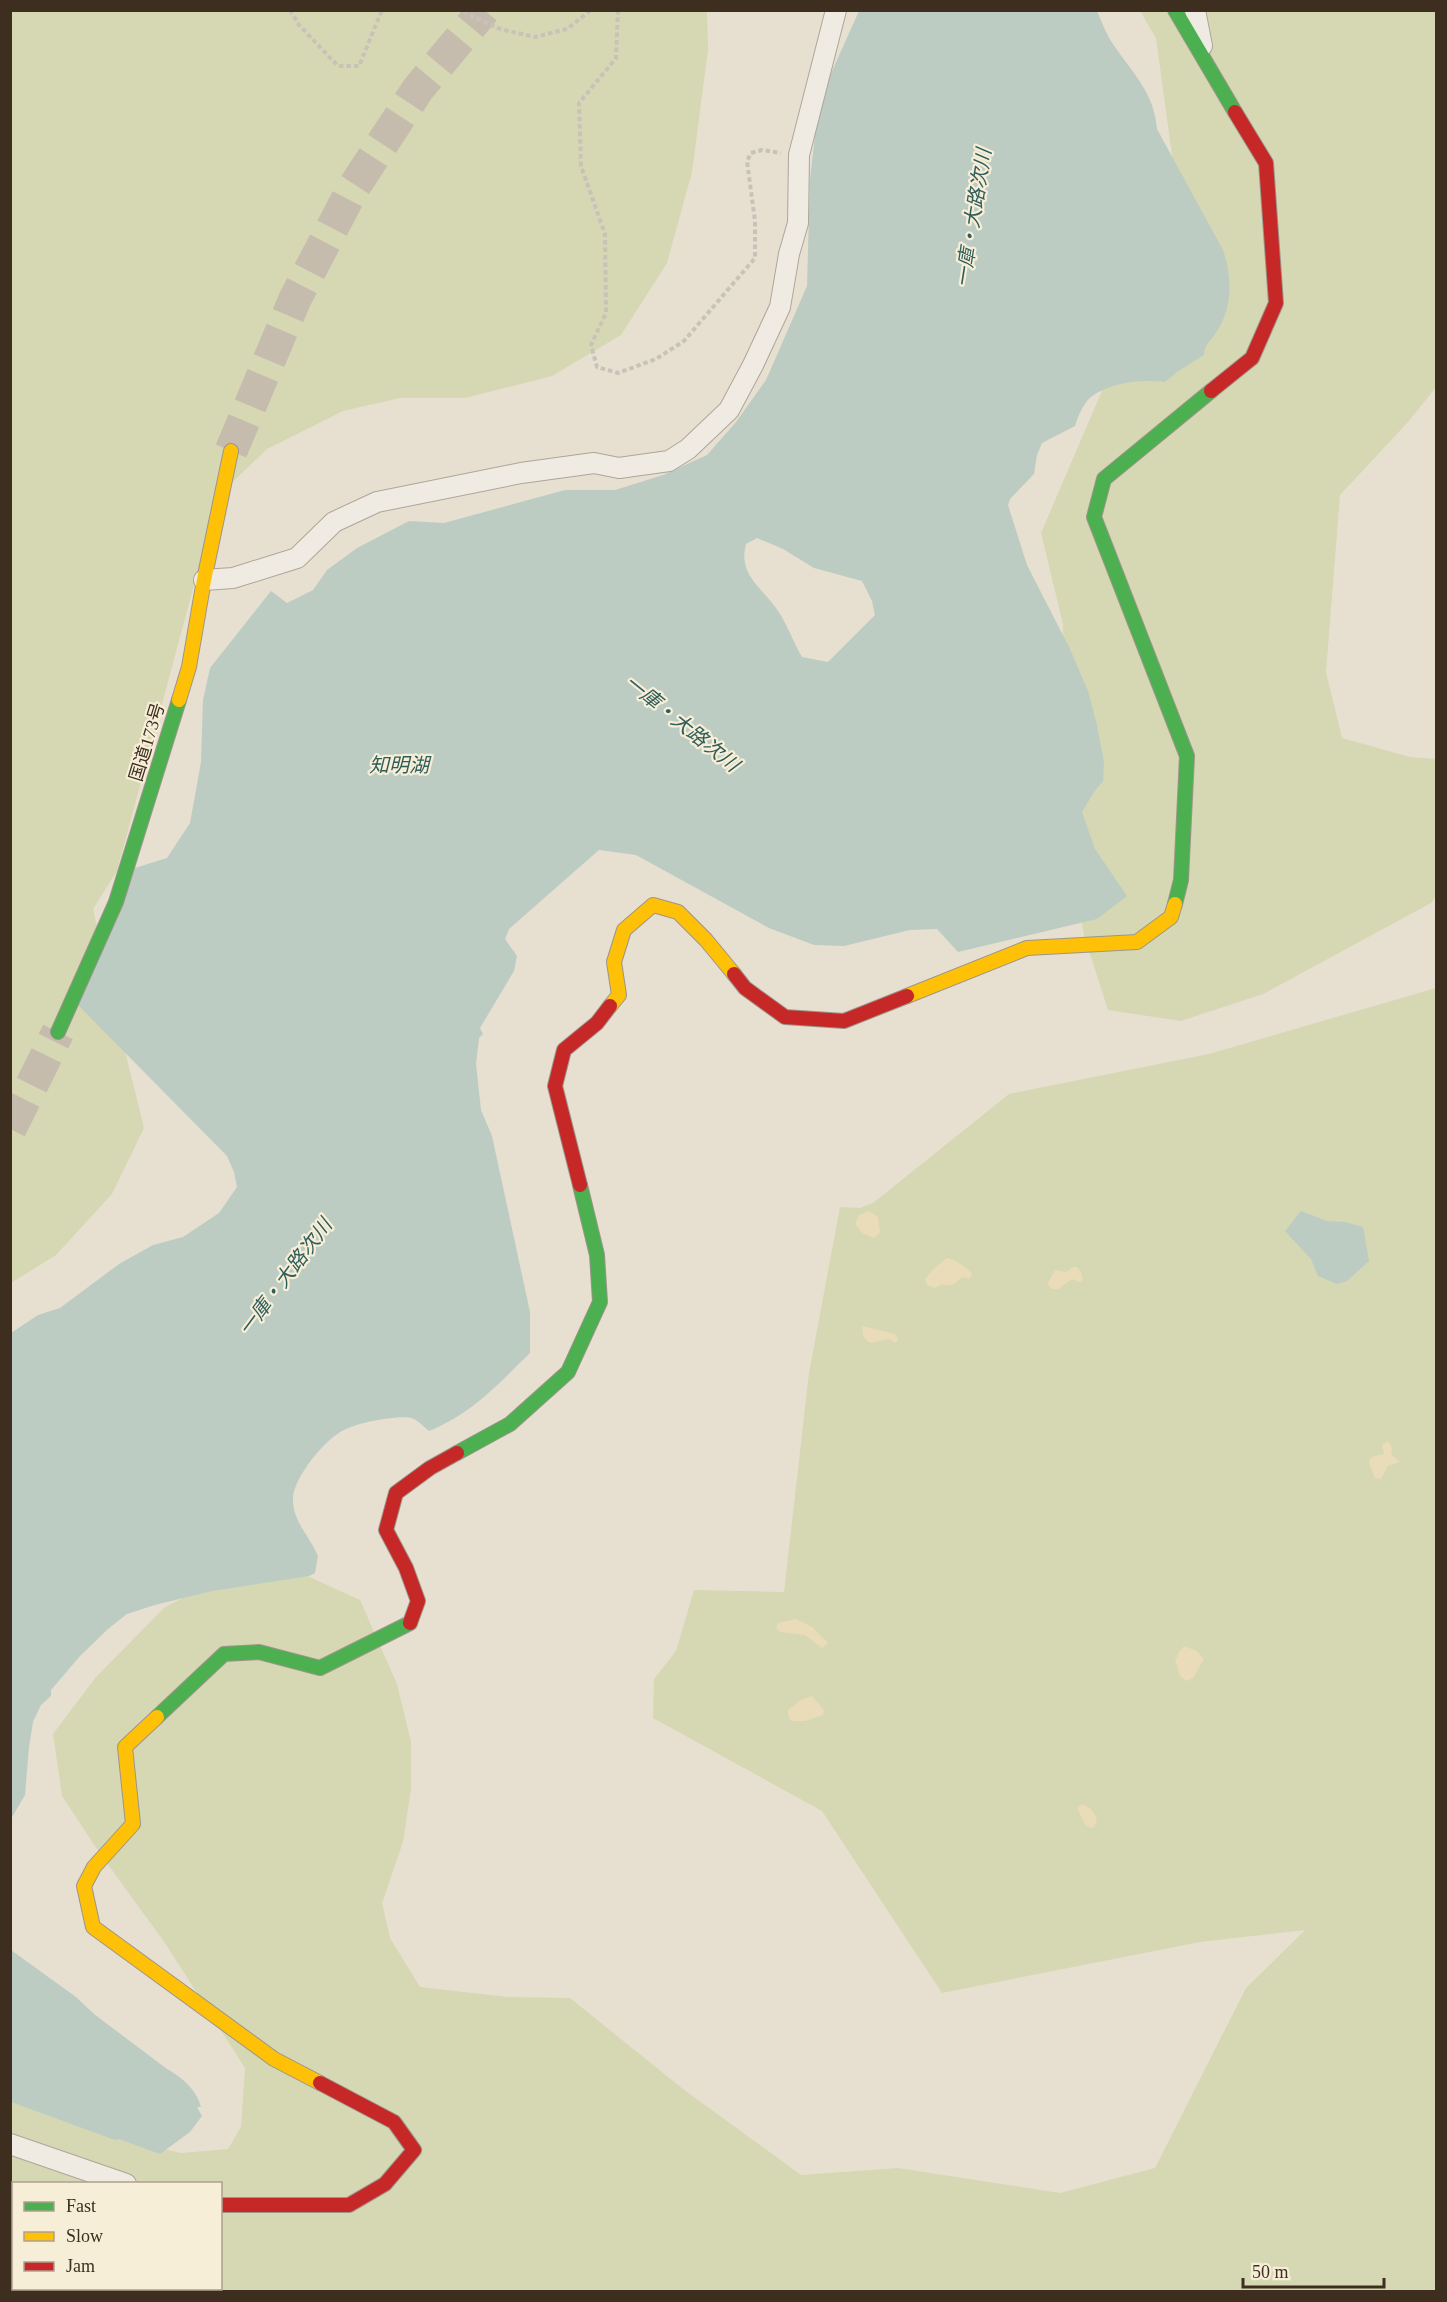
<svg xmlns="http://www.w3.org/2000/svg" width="1447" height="2302" font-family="'Times New Roman','Noto Sans JP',serif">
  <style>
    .green { fill: #d6d7b3; fill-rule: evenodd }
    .sand { fill: #eadcb9 }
    .water { fill: #bcccc2; fill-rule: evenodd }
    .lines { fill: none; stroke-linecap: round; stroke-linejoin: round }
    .highway-tunnel { stroke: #c5bcae; stroke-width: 33; stroke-dasharray: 33 16; stroke-linecap: butt }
    .street-casing { stroke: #ada599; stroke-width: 22 }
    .fast-casing { stroke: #9c958a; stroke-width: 16 }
    .slow-casing { stroke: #9c958a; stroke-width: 16 }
    .jam-casing { stroke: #9c958a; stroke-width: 16 }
    .path { stroke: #c8c2b9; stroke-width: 4; stroke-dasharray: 4.5 3; stroke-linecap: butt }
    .street { stroke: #efebe3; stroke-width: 20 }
    .fast { stroke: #4caf50; stroke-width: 14 }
    .slow { stroke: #ffc107; stroke-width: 14 }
    .jam { stroke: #c62828; stroke-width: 14 }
    .labels { text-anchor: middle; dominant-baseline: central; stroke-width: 4.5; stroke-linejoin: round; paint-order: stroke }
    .street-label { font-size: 18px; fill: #3d2e20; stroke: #f7eed8 }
    .water-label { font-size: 20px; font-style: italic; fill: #2f5d5a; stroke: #f7eed8 }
  </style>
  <rect width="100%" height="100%" fill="#e7e0d1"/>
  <!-- green -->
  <path class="green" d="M11,11H707L708,50L692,172L667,263L621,335L552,376L465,398H400L343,411L267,449L218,496L117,871L93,909L121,1035L144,1128L112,1194L56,1255L11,1283Z
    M1140,11H1436V387L1409,421L1340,495L1326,672L1342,738L1410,757L1436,759V896L1431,903L1263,994L1181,1021L1108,1010L1084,935L1057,782L1063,624L1041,533L1119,351L1161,273L1172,155L1156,38Z
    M1436,988V2291H11L10,2096L122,2140L181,2153L228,2149L241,2127L245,2068L165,1943L101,1855L62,1796L53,1734L96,1677L165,1607L233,1573L305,1575L360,1600L397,1684L411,1742V1789L403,1842L382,1903L390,1938L420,1987L508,1997L570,1998L683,2089L801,2175L898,2168L1060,2193L1155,2168L1246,1988L1305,1930L1200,1942L942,1993L822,1811L653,1718L654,1679L676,1651L694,1590L784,1592L809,1373L840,1207L860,1208L873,1203L1009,1094L1209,1054ZM14,2184H220V2288H14Z"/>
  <!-- sand -->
  <path class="sand" d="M869,1211L878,1217L880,1232L874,1238L862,1233L855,1224L859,1215Z
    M947,1258C955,1259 966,1267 972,1273L970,1279L962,1277C954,1283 953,1288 942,1284L935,1288L927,1285L925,1280L932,1270Z
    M1073,1267H1077L1081,1272L1083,1280L1080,1282L1072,1279L1058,1289H1052L1047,1284L1055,1270L1066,1272Z
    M862,1326L895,1334L898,1339L896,1343L889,1339L870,1343L863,1336Z
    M1388,1441L1392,1448L1391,1454L1400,1462L1388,1466L1381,1479L1375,1478L1370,1466L1369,1460L1374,1456L1384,1454L1382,1445Z
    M796,1619L812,1627L828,1643L822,1648L805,1635L780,1632L776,1628L778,1623Z
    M1184,1646L1197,1651L1204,1659L1193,1678L1186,1681L1179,1675L1178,1667L1175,1662L1179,1652Z
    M812,1696L824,1710L823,1715L805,1721H792L789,1718L788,1710L801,1700Z
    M1082,1804C1091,1807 1095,1812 1097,1822L1093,1828L1086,1826L1077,1808Z"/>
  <!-- water -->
  <path class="water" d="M859,11H1097C1102,22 1106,34 1113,44C1133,74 1154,92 1157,129L1223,250C1232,276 1233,307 1217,331C1212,340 1204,344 1204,355L1177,372L1165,382C1142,379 1110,382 1091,397C1083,404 1078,416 1075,426L1042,443L1037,455L1034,474L1010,499L1008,505L1027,565L1070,649L1088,691L1097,725L1104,762L1103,781L1094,792L1082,812L1095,849L1127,896L1097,919L958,952L937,929L910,930L844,946L814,945L769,928L636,855L599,850L509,929L505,939L517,956L514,971L480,1028L483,1034L479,1038L476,1064L481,1110L492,1136L530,1312V1353C496,1386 474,1412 429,1431C424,1427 417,1419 411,1418C397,1415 357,1423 344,1430C325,1439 294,1477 293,1498C292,1521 310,1536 318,1556L315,1573L309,1576L212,1591L155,1605L127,1614L108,1629L80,1656L51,1690V1696L41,1705L33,1722L29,1747L25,1795L11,1819V1333L38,1315L60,1308L119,1264L153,1245L183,1237L219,1213L237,1187L234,1172L227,1156L76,1003L122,872L167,858L190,823L201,762L203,700L210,668L271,591L287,603L313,590L327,570L357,548L409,521L444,523L565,490H615L663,475L707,455L736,422L766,380L807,286L810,179L819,100ZM757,538L783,549L814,568L862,581L872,601L875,615L828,662L802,657C793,642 786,621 776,608C760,586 738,574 746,544Z
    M1301,1211L1327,1221L1345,1222L1363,1227L1369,1261L1347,1281L1337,1284L1318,1276L1311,1259L1285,1231Z
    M11,1950L76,1997L94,2014L167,2069C183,2078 196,2089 201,2107H197L202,2116L190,2132L160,2154L119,2139L115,2140L11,2102Z"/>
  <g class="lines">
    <!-- highway-tunnel -->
    <path class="highway-tunnel" d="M231,451L295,299L352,190L418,89L484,10
      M10,1129L58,1032"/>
    <!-- street casing -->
    <g class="street-casing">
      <path id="street" d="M1195,10L1202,46
        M204,580L233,578L297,558L334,522L377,502L521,473L594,463L619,468L669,461L688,449L729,410L753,365L780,307L789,254L798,223L799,155L836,10
        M10,2144L126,2184"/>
    </g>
    <!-- fast casing -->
    <g class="fast-casing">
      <path id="fast" d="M1175,10L1235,112
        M1175,904L1181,880L1187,756L1094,517L1104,479L1211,391
        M58,1032L116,902L179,700
        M457,1453L510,1424L568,1372L600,1302L597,1255L580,1185
        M157,1717L224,1654L259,1652L320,1668L410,1623"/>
    </g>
    <!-- slow casing -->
    <g class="slow-casing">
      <path id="slow" d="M179,700L189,667L204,580L231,451
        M907,996L1027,948L1137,942L1171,917L1175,904
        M610,1006L619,995L614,962L624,930L653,905L678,912L706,940L734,974
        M157,1717L125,1747L133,1824L94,1867L84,1886L93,1927L274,2059L320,2083"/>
    </g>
    <!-- jam casing -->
    <g class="jam-casing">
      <path id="jam" d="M1211,391L1252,358L1276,303L1266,163L1235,112
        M734,974L745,988L785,1017L844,1021L907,996
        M580,1185L555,1086L564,1050L597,1023L610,1006
        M410,1623L418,1601L406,1568L386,1530L396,1493L430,1468L457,1453
        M220,2205H349L385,2184L414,2150L394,2122L320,2083"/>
    </g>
    <!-- path -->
    <path class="path" d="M290,10L299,25L338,66H359L382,10
      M465,10L467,14L500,29L535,37L567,29L591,10
      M618,10L616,58L579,103L581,166L605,234L606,313L591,345L597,367L618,373L656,359L684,341L755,258V221L747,161L751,153L762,150L781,153"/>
    <!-- street -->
    <use href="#street" class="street"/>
    <!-- fast -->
    <use href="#fast" class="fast"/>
    <!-- slow -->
    <use href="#slow" class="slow"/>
    <!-- jam -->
    <use href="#jam" class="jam"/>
  </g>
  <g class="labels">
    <!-- street labels -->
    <g class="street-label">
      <text transform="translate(147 742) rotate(-73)">国道173号</text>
    </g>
    <!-- water labels -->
    <g class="water-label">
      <text transform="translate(973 218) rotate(-81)">一庫・大路次川</text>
      <text transform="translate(682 723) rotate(39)">一庫・大路次川</text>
      <text x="399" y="765">知明湖</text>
      <text transform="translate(285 1277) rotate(-53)">一庫・大路次川</text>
    </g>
  </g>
  <!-- border -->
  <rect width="1447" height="2302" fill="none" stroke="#3d2e20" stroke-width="24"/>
  <!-- legend -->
  <rect x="12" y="2182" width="210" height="108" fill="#f7eed8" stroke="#ada18e" stroke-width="1.5"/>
  <rect x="24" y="2202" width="30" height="9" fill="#4caf50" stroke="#ada18e" stroke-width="1.5"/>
  <text x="66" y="2212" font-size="18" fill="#3d2e20">Fast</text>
  <rect x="24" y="2232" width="30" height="9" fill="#ffc107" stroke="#ada18e" stroke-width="1.5"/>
  <text x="66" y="2242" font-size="18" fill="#3d2e20">Slow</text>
  <rect x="24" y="2262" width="30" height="9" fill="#c62828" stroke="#ada18e" stroke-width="1.5"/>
  <text x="66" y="2272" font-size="18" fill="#3d2e20">Jam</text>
  <!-- scale -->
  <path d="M1243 2278v9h141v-9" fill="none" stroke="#3d2e20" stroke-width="3"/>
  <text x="1252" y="2278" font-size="18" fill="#3d2e20" stroke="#f7eed8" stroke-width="4.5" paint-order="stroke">50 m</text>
</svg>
